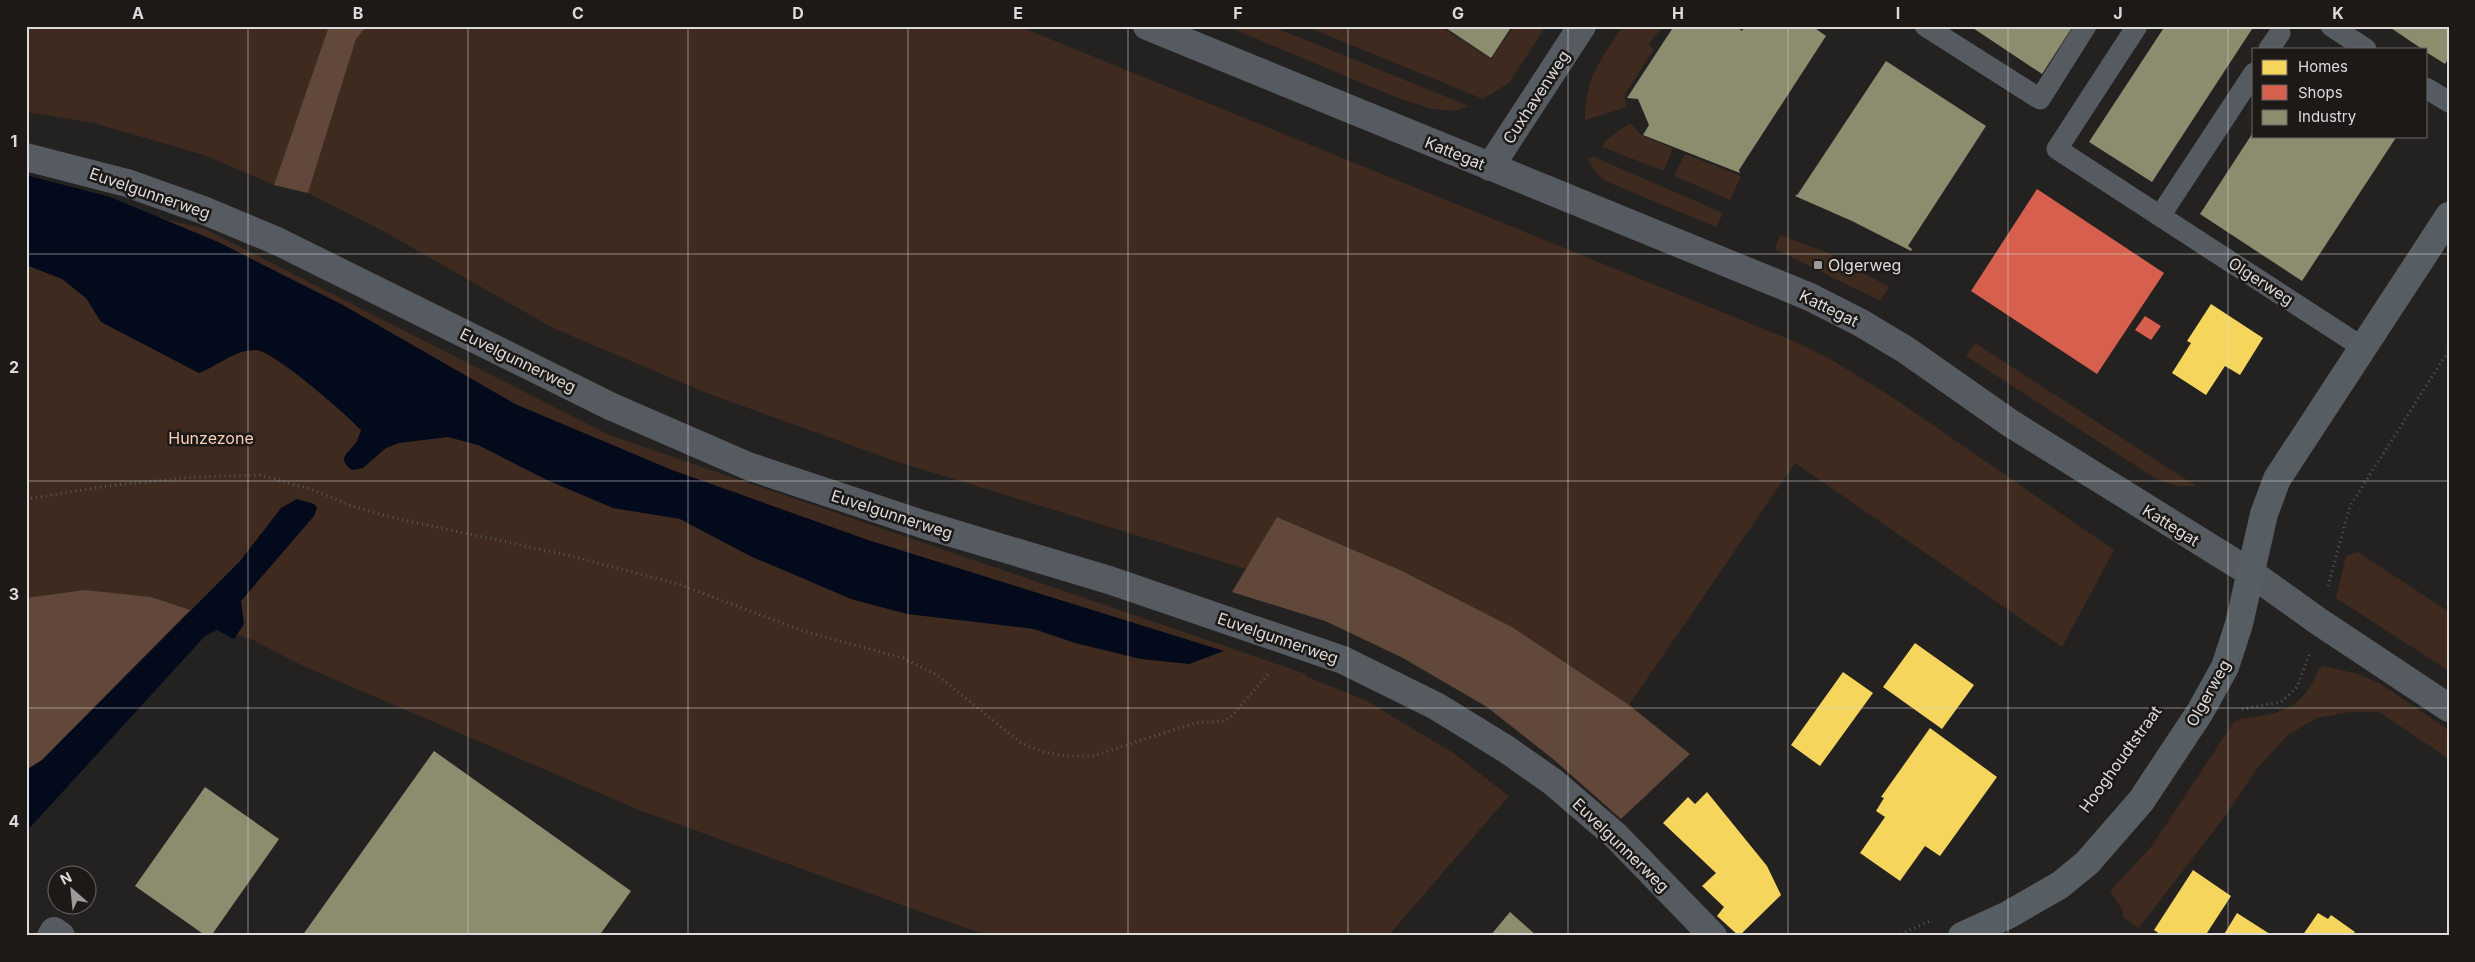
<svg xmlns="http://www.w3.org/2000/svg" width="2475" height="962" font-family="Inter,sans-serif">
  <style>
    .green { fill: #3e2a1f }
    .forest { fill: #61483b }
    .water { fill: #030a1b }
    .homes { fill: #f6d55c }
    .shops { fill: #d6604d }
    .industry { fill: #8c8c6e }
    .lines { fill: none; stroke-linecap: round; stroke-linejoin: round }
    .path { stroke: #57595d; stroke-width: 3; stroke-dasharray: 1 4; stroke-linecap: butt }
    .lane { stroke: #565b61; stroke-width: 21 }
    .street { stroke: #565b61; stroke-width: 28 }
    .secondary { stroke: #575e63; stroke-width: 28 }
    .grid { fill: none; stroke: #dddbda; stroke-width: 1; stroke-opacity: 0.55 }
    .poi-dot { fill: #9c9a99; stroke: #1c1917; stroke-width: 2 }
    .labels { text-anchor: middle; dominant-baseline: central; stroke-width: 5; stroke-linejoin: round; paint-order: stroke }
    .street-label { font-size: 16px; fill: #dddbda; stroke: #1c1917 }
    .poi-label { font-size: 16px; fill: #dddbda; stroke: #1c1917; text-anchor: start }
    .park-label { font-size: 16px; fill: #fccfb8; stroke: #1c1917 }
    .neatline { fill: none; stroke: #dddbda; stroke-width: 2 }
    .grid-label { font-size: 16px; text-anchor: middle; font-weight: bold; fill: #dddbda }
  </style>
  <rect width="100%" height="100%" fill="#242221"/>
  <!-- green -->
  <path class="green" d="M26,26H329L274,185L204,155L94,123L26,112Z
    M367,26H1018L1798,343L1832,360L1892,397L2114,550L2062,647L1795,463L1629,705L1512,627L1400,570L1277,517L1246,569L895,461L704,392L553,328L383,231L308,193L356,39Z
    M1226,26H1271L1469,106L1454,111L1432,109L1393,96Z
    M1305,26H1440L1491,59L1514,26H1546L1509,83L1483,99Z
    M1623,26H1663L1648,45L1654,49L1624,96L1627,107L1585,120C1585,77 1601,60 1623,26Z
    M1630,123L1641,135L1673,148L1664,171L1602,147L1606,140Z
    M1685,154L1741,176L1730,200L1674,176Z
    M1594,157L1723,213L1716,227L1610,183C1600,177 1592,171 1588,158Z
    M26,189L203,228L609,435L1306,674L1305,676L1365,700L1453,753L1509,796L1388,936H988L639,810L301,665L253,640L200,622L26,809Z
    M1780,235L1828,253L1889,287L1880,301L1775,249Z
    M1975,343L2196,486H2178L2158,480L1966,356Z
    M2358,552L2449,612V671L2336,598L2346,556Z
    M2323,666L2358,674L2379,683L2449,730V759L2379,712H2350L2317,718L2289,734L2258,767L2225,816L2139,928L2123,917V911L2110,891L2151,847L2234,722L2239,719C2281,714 2303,710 2319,668Z"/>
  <!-- forest -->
  <path class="forest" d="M329,26H367L356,39L308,193L274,185Z
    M1277,517L1400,570L1512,627L1629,705L1690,754L1621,819L1553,759L1487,707L1403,658L1325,621L1232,592Z
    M85,590L151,597L190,610L42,760L26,770V598Z"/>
  <!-- water -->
  <path class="water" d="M26,175L110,197L218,242L343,305L515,404L672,470L868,540L1224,651L1189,664L1141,659L1075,643L1034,629L907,614L851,599L750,556L680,519L613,508L547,480L478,445L448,437L399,443L386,448L363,468L352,470C338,460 345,455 354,445C358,441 359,435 361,430C347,415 272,349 255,350C234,350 218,366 199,373L101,322L86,298L62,279L26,265Z
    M297,499L314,504L317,508L314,516L241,601L244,624L234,639L217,630L205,636L26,832V770L42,760L240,561L281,508Z"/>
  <!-- homes -->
  <path class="homes" d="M2211,304L2263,338L2240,375L2225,366L2206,395L2172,373L2191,343L2187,341Z
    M1915,643L1974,685L1942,729L1883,687Z
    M1843,672L1873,693L1820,766L1791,745Z
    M1930,728L1997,777L1940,856L1925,846L1900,881L1860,853L1885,817L1876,811L1884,798L1881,797Z
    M1707,792L1767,866L1781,895L1739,936L1717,916L1724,907L1702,886L1716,873L1663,823L1688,797L1695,804Z
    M2193,870L2231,896L2205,936H2163L2154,930Z
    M2237,913L2273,936H2223Z
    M2318,913L2328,919L2331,915L2355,932L2351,936H2302Z"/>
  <!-- shops -->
  <path class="shops" d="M2037,189L2164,273L2097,374L1971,291Z
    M2145,316L2161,326L2151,340L2135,330Z"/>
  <!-- industry -->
  <path class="industry" d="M1443,26H1512L1491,58Z
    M1674,26H1736L1742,31L1745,26H1812L1826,36L1739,170L1740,173L1643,135L1649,125L1638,99L1627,98Z
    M1970,26H2073L2042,74Z
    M2165,26H2254L2152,182L2089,142Z
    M2388,26H2449V58L2445,64L2426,52V49H2422Z
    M1886,61L1986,126L1908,246L1912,249L1911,251L1852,221L1795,196L1798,194Z
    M2254,131V136H2397L2302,281L2200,214Z
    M434,751L631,891L599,936H302Z
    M205,787L279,839L211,936H206L135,886Z
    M1510,912L1537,936H1490Z"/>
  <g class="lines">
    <!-- path -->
    <path class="path" d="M26,499L115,485L194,477L261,475L313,490L352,506L390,517L571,556L678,584L806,632L903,658L937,675L1021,743L1044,752L1066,756H1093L1173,730L1196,723L1224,721L1232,716L1270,672
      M2328,586L2350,506L2449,350
      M2242,709L2281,702L2297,687L2309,655
      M1896,936L1930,921"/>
    <!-- lane -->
    <path class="lane" d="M1925,26L2040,99L2086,26
      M2137,26L2057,149L2160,216
      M2331,26L2366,49
      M2269,49L2280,33
      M2254,73L2160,216L2362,347
      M2426,88L2449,102"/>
    <!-- street -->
    <path class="street" d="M1147,26L1810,297L1861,323L1906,350L2010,423L2251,573L2318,621L2449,708
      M26,157L127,183L203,210L277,241L610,406L748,466L922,524L1109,580L1343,660L1436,706L1506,749L1553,782L1616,836L1713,936
      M1490,167L1582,26
      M51,936L54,931L61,936"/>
    <!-- secondary -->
    <path class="secondary" d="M1962,936L2008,915L2060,885L2087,863L2141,801L2200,712L2225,667L2239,624L2264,514L2277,479L2449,216"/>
  </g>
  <!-- grid -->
  <path class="grid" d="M248,26V936M468,26V936M688,26V936M908,26V936M1128,26V936M1348,26V936M1568,26V936M1788,26V936M2008,26V936M2228,26V936M26,254H2449M26,481H2449M26,708H2449"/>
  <!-- markers -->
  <rect class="poi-dot" x="1813" y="260" width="10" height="10" rx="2.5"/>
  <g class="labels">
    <!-- street labels -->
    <g class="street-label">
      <text transform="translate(1536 97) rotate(-57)">Cuxhavenweg</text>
      <text transform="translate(1455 153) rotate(22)">Kattegat</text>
      <text transform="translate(150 193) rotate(19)">Euvelgunnerweg</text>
      <text transform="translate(2261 281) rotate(33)">Olgerweg</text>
      <text transform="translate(1829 308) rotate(26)">Kattegat</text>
      <text transform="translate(518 360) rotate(26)">Euvelgunnerweg</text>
      <text transform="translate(892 514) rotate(18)">Euvelgunnerweg</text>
      <text transform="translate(2171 525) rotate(32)">Kattegat</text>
      <text transform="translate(1278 638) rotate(19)">Euvelgunnerweg</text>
      <text transform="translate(2208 693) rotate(-61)">Olgerweg</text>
      <text transform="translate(2120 759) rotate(-54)">Hooghoudtstraat</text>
      <text transform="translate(1621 845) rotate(44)">Euvelgunnerweg</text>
    </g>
    <!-- poi labels -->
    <g class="poi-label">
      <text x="1828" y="265">Olgerweg</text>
    </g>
    <!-- park labels -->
    <g class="park-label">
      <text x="211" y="438">Hunzezone</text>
    </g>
  </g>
  <!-- border -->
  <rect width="2475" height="962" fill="none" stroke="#1c1917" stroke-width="55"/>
  <!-- legend -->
  <rect x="2252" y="48" width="175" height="90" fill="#1c1917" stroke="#696765"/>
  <rect x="2262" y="60" width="25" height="15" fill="#f6d55c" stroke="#696765"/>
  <text x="2298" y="72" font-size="15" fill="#dddbda">Homes</text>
  <rect x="2262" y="85" width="25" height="15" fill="#d6604d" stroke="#696765"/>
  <text x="2298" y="98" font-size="15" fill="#dddbda">Shops</text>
  <rect x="2262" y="110" width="25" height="15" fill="#8c8c6e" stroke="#696765"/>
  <text x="2298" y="122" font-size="15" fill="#dddbda">Industry</text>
  <!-- north arrow -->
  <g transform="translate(72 890) rotate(333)"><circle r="24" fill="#1c1917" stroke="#696765"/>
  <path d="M0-4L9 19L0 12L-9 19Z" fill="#9c9a99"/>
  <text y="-8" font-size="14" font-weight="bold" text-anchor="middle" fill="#dddbda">N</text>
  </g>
  <rect x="28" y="28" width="2420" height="906" class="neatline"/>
  <g class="grid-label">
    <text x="138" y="19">A</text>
    <text x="358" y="19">B</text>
    <text x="578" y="19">C</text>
    <text x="798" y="19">D</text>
    <text x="1018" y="19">E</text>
    <text x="1238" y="19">F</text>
    <text x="1458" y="19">G</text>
    <text x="1678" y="19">H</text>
    <text x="1898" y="19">I</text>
    <text x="2118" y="19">J</text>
    <text x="2338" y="19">K</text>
    <text x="14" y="147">1</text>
    <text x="14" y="373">2</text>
    <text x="14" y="600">3</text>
    <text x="14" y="827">4</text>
  </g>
</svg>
